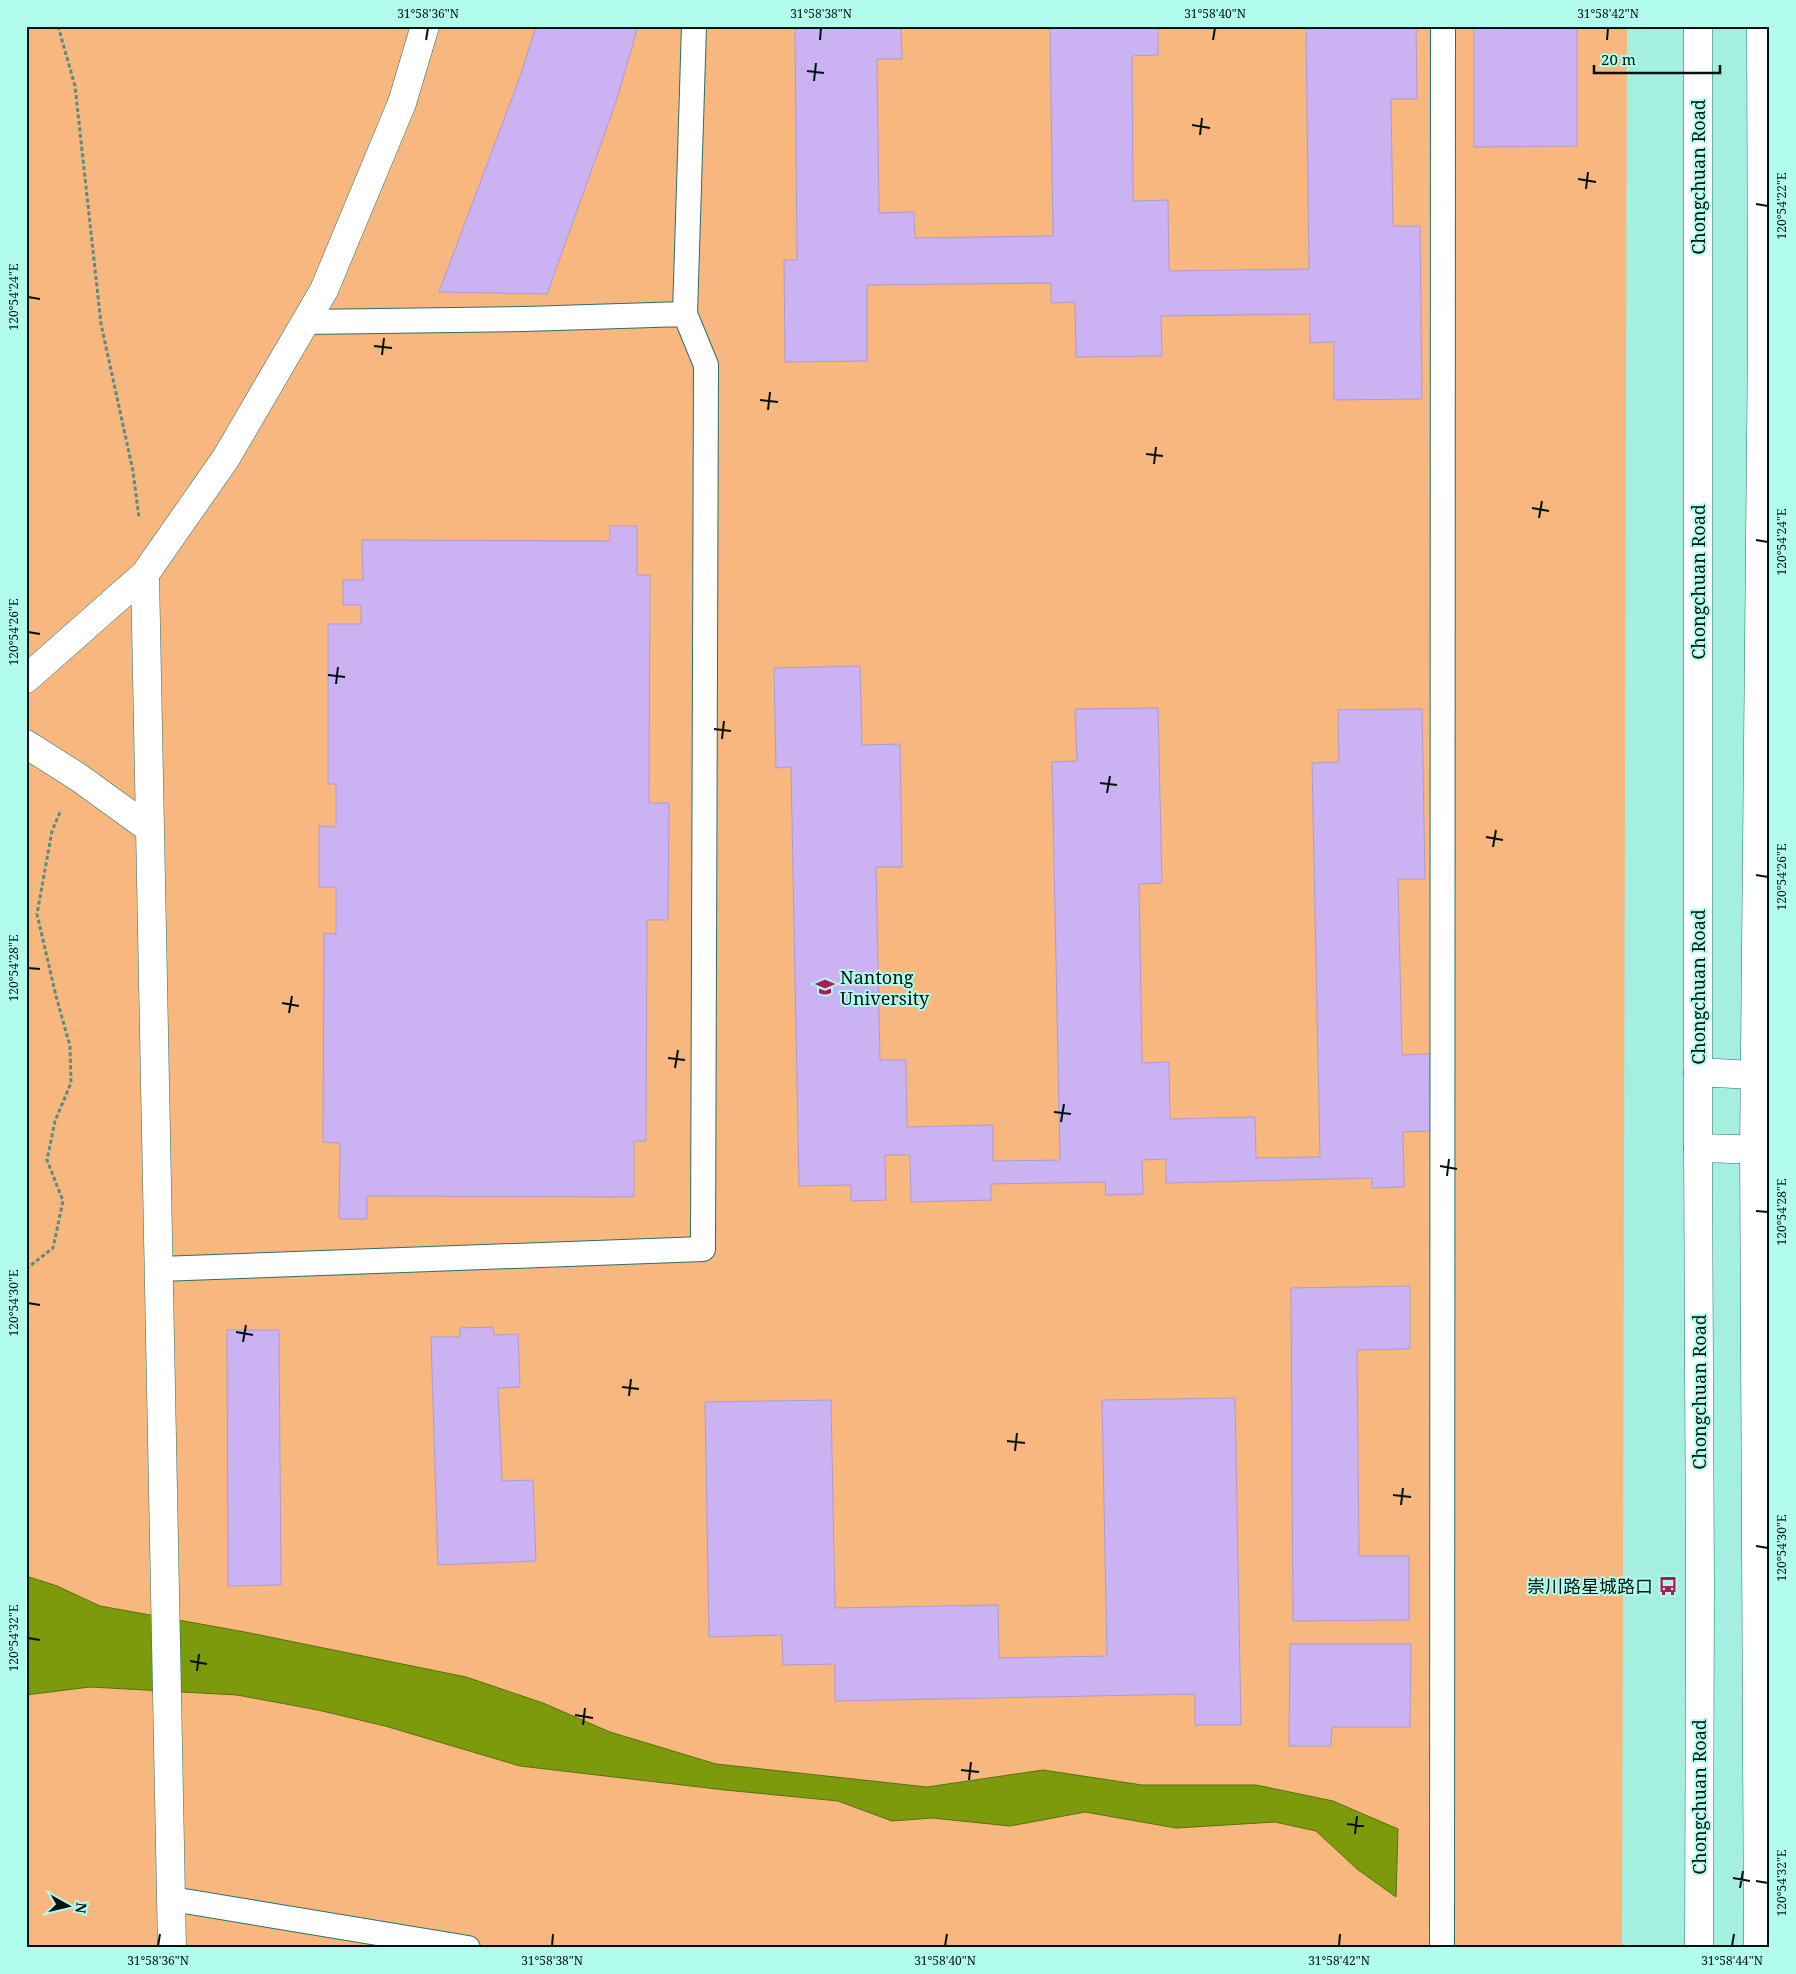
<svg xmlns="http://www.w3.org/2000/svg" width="1796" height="1974" font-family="'Noto Serif','Noto Sans SC',serif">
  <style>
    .green { fill: #f7b77e }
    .water { fill: #7d9a0d; stroke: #58710e }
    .building { fill: #cbb2f2; stroke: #af9bce }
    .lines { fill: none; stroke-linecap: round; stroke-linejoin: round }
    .service-casing { stroke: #267267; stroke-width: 26 }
    .minor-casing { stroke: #267267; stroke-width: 29 }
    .tertiary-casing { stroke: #267267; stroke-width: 29 }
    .secondary-casing { stroke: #267267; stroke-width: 29 }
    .path { stroke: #5b8c83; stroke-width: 3; stroke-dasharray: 4 2.5; stroke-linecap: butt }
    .service { stroke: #fff; stroke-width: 24 }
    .minor { stroke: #fff; stroke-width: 28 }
    .tertiary { stroke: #fff; stroke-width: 28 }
    .secondary { stroke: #fff; stroke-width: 28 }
    .ticks { fill: none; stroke: #00120f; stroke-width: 2 }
    .labels { text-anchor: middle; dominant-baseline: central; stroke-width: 4; stroke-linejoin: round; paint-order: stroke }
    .street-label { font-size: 18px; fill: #00120f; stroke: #b2fcee }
    .poi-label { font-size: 18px; fill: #00120f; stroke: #b2fcee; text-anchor: start }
    .neatline { fill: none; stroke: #00120f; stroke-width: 2 }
    .ticks-label { font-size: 12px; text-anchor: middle; fill: #00120f }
  </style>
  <rect width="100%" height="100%" fill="#a5efe1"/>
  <!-- green -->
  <path class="green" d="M26,26H1627L1622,1948H26Z"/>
  <!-- water -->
  <path class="water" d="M26,1576L57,1586L100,1606L245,1632L466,1677L543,1703L610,1732L716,1764L927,1787L1043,1770L1142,1785H1256L1333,1801L1398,1829L1396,1897L1357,1869L1316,1831L1275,1822L1176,1828L1085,1812L1010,1826L932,1818L892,1821L838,1801L725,1790L520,1766L385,1726L318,1710L237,1695L90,1687L26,1695Z"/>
  <!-- building -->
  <path class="building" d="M536,26H638L616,102L547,294L439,292L521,74Z
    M795,26H901L902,59H877L879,213L914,212L915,238L1053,236L1050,26H1158V55L1132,56L1133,201L1168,200L1169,271L1309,269L1306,26H1416L1417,99H1391L1393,226H1420L1422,399L1334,400V342L1310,343V314L1161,316L1162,356L1076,357L1075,302L1051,303V283L867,285V361L785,362L784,260H797Z
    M1474,26H1577V146L1474,147Z
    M610,526H637V575H650L649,803H669L668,920H647L646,1141H634V1197L367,1196V1219H339L340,1143L323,1142L324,933L336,934V887H319V826L336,827V784H328V624H361V605H343V580H363L362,540L610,541Z
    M860,666L862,745L900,744L902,867H876L880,1060H906L907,1127L993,1125V1161L1060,1160L1052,762L1077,761L1075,709L1158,708L1162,883L1139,884L1142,1063L1169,1062L1170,1119L1255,1117L1256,1158L1320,1157L1312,763L1339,762L1338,710L1422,709L1425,879H1398L1402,1055L1430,1054L1431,1131L1403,1132L1404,1187L1372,1188V1178L1166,1183V1159L1142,1160L1143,1194L1106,1195L1105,1182L991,1184V1200L911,1202L910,1155H885L886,1200L851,1201V1185L799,1186L791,767L776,768L774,668Z
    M1410,1286V1349L1357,1350L1359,1556H1409V1620L1293,1621L1291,1288Z
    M493,1327L494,1335L518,1334L520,1387L498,1388L502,1481L533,1480L536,1561L438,1565L431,1337H460V1328Z
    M227,1330H279L281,1585L228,1586Z
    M1235,1398L1241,1725H1195V1694L835,1701V1664L783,1665L782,1635L709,1637L705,1402L831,1400L835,1608L998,1605L999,1658L1107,1656L1102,1400Z
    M1290,1644H1411L1410,1727H1332L1331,1746H1289Z"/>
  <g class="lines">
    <!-- service casing -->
    <g class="service-casing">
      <path id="service" d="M305,322L525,319L685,314L694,26
        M159,1269L703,1249L706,365L685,314
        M172,1899L468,1948
        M1442,1948L1443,26"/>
    </g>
    <!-- minor casing -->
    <g class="minor-casing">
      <path id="minor" d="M145,574L172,1948
        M26,679L145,574L226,458L324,290L402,103L425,26
        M26,744L78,777L150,829"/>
    </g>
    <!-- tertiary casing -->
    <g class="tertiary-casing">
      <path id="tertiary" d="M1698,1072L1770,1076
        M1698,1148L1770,1150"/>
    </g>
    <!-- secondary casing -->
    <g class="secondary-casing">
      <path id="secondary" d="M1698,26V1148L1700,1584L1699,1948
        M1758,1948L1754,1150L1762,336L1761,26"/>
    </g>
    <!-- path -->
    <path class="path" d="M58,26L75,86L101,324L133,471L139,518
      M26,1269L53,1248L63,1201L47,1160L55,1121L71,1083L70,1046L56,996L37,914L52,831L61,810"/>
    <!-- service -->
    <use href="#service" class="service"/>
    <!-- minor -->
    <use href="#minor" class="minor"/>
    <!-- tertiary -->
    <use href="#tertiary" class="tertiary"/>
    <!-- secondary -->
    <use href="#secondary" class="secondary"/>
  </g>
  <!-- ticks -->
  <path class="ticks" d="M426,40L428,28M820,40L821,28M1213,40L1215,28M1607,40L1608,28M807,71L824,73M814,81L816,63M1192,125L1210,128M1200,135L1202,118M1578,179L1596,182M1586,189L1588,172M1756,204L1768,206M28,297L40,299M374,346L392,348M382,355L384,338M760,400L778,402M768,410L770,392M1146,454L1163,456M1154,464L1156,447M1532,508L1549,511M1539,518L1542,501M1756,540L1768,542M28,632L40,634M328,675L345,677M336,684L338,667M714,729L731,731M722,739L724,721M1100,783L1117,785M1107,793L1110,776M1486,837L1503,840M1493,847L1496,830M1756,875L1768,877M28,968L40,969M282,1003L299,1006M289,1013L292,996M668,1058L685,1060M675,1068L678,1050M1054,1112L1071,1114M1061,1122L1064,1104M1440,1166L1457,1169M1447,1176L1449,1159M1756,1211L1768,1212M28,1303L40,1305M236,1332L253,1335M243,1342L246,1325M622,1387L639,1389M629,1396L631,1379M1007,1441L1025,1443M1015,1451L1017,1433M1393,1495L1411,1497M1401,1505L1403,1488M1756,1546L1768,1548M28,1638L40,1640M190,1661L207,1664M197,1671L199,1654M575,1715L593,1718M583,1725L585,1708M961,1770L979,1772M969,1780L971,1762M1347,1824L1364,1826M1355,1834L1357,1816M1733,1878L1750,1881M1756,1881L1768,1883M1740,1888L1743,1871M158,1946L160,1934M552,1946L553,1934M945,1946L947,1934M1339,1946L1340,1934M1732,1946L1734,1934"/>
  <!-- icons -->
  <defs>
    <g id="university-bare" transform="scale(1.5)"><path d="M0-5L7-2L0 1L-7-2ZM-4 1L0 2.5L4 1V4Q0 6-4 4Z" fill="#ab1d59" stroke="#b2fcee" stroke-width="2.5" paint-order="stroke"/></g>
    <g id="bus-bare" transform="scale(1.5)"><path d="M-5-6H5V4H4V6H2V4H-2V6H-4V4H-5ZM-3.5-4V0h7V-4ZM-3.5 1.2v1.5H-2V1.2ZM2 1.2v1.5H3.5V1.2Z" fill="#ab1d59" stroke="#b2fcee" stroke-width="2.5" paint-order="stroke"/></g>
  </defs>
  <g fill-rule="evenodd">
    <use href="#university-bare" x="825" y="987"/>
    <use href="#bus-bare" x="1668" y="1586"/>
  </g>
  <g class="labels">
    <!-- street labels -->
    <g class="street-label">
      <text transform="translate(1698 177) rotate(-90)">Chongchuan Road</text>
      <text transform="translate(1698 582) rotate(-90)">Chongchuan Road</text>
      <text transform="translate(1698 987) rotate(-90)">Chongchuan Road</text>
      <text transform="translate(1699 1392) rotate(-90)">Chongchuan Road</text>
      <text transform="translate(1699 1797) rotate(-90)">Chongchuan Road</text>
    </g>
    <!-- poi labels -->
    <g class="poi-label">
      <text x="840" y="977">Nantong<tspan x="840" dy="21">University</tspan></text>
      <text x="1653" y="1586" text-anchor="end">崇川路星城路口</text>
    </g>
  </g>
  <!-- border -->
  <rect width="1796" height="1974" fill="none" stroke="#b2fcee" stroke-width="55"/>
  <!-- north arrow -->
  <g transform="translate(68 1906) rotate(98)" stroke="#b2fcee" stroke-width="4" paint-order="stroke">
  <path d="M0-4L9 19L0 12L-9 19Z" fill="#00120f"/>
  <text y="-8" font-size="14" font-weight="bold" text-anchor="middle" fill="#00120f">N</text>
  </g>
  <!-- scale -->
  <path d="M1594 65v8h126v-8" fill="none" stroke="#00120f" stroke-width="2.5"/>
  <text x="1601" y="65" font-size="15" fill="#00120f" stroke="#b2fcee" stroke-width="4" paint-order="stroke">20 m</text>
  <rect x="28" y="28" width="1740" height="1918" class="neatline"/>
  <g class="ticks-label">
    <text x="428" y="18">31°58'36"N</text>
    <text x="821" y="18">31°58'38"N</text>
    <text x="1215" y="18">31°58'40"N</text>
    <text x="1608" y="18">31°58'42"N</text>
    <text transform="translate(1782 206) rotate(-90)" y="4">120°54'22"E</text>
    <text transform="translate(14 297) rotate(-90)" y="4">120°54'24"E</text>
    <text transform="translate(1782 542) rotate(-90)" y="4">120°54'24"E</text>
    <text transform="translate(14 632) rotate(-90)" y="4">120°54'26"E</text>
    <text transform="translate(1782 877) rotate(-90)" y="4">120°54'26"E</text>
    <text transform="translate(14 968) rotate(-90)" y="4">120°54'28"E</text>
    <text transform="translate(1782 1212) rotate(-90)" y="4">120°54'28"E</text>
    <text transform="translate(14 1303) rotate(-90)" y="4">120°54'30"E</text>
    <text transform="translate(1782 1548) rotate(-90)" y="4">120°54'30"E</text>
    <text transform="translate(14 1638) rotate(-90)" y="4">120°54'32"E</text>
    <text transform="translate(1782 1883) rotate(-90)" y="4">120°54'32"E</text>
    <text x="158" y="1965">31°58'36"N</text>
    <text x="552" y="1965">31°58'38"N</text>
    <text x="945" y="1965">31°58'40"N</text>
    <text x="1339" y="1965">31°58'42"N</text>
    <text x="1732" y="1965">31°58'44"N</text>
  </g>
</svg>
